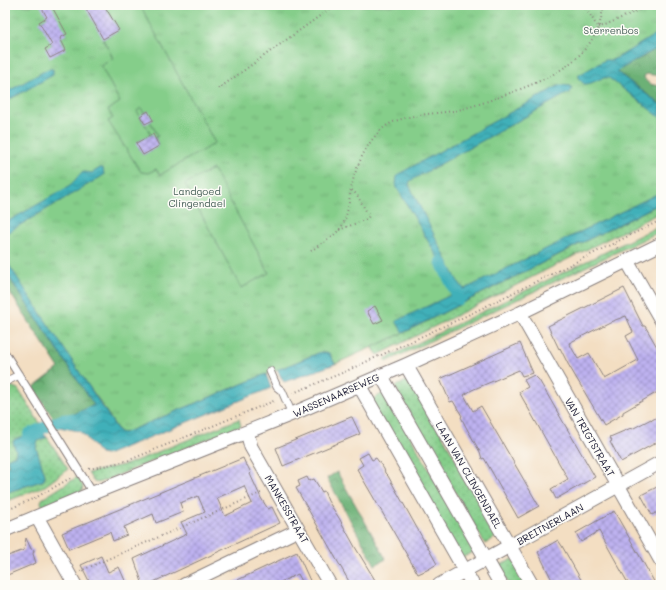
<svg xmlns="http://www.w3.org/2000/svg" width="666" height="590" font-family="Mali,sans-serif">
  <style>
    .grass { fill: url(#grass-dots); stroke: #547862 }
    .forest { fill: url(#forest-crowns); stroke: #476a58 }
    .park { fill: url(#park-tufts); stroke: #547862 }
    .garden { fill: #85ce8a; stroke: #547862; fill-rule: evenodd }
    .water { fill: url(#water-waves); stroke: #31697a }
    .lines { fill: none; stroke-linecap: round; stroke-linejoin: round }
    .canal { stroke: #40b0b9; stroke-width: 12 }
    .building { fill: url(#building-cross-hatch); fill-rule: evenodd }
    .lane-casing { stroke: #8a807e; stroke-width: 9 }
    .street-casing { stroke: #8a807e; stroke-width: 15 }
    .path { stroke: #8a807e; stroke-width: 2; stroke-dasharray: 1 3; stroke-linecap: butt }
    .lane { stroke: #fff; stroke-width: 7 }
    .street { stroke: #fff; stroke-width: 13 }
    .labels { text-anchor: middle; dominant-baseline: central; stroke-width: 3; stroke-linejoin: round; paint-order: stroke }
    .park-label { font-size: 10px; fill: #455e57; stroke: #fdfcf7 }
    .street-label { font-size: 10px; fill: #22223b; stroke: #fdfcf7 }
  </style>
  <defs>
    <pattern id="grass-dots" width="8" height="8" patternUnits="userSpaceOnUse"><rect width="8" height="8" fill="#85ce8a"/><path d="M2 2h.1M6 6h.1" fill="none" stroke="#73b178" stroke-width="1.8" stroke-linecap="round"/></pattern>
    <pattern id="forest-crowns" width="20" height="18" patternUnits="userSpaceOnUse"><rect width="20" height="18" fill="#6cb176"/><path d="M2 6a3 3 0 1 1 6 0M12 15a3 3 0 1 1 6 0" fill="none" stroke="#589062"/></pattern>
    <pattern id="park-tufts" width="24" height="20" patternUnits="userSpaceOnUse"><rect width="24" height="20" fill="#85ce8a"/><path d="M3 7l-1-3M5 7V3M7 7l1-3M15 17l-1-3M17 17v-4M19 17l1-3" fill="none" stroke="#73b178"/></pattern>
    <pattern id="water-waves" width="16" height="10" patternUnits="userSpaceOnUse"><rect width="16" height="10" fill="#40b0b9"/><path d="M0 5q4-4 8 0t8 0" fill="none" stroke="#358f98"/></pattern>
    <pattern id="building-cross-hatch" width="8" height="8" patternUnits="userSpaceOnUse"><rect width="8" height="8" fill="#beb2f0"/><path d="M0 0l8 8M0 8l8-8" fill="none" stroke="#9a90c4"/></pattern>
  </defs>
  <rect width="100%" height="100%" fill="#fdfcf7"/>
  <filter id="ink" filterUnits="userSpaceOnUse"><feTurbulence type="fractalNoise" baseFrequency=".025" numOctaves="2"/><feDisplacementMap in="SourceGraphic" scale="8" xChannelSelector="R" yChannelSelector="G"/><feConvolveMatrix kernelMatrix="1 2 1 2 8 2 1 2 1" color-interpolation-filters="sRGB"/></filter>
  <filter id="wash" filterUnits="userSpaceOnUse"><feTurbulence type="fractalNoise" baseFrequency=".012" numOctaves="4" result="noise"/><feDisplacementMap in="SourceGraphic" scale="16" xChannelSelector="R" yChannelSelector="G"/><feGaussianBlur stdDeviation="0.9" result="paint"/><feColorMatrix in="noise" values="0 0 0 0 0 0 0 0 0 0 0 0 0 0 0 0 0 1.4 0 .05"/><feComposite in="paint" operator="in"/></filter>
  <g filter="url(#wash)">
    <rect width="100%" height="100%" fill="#f3dec2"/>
    <!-- grass -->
    <path class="grass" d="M661,203V212L378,355L372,347L403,333Z
      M661,225V231L386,362L385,359Z
      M410,379L499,535L485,544L395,387Z
      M7,385H9L18,389L41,425L39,430L14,440L13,442L17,451L9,466L5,468V387Z
      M385,392L475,551L460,559L370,401Z
      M239,419L241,426L98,483L93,481L88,473L128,464Z
      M47,437L68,469L45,486L5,502V493L44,480L45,475L36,447L38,441Z
      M77,477L83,486L82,491L43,507L41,502L42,499Z
      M513,559L528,585H509L499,566Z"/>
    <!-- forest -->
    <path class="forest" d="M656,49L661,53V76L646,74L644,77C647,85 654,85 661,86V105L617,72L619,70Z
      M5,271L95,405L56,422L33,388L59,368L5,285Z
      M337,472L386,559L375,565L327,478Z"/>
    <!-- park -->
    <path class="park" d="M5,5H661V46L619,70L617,72L661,105V203L403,333L335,364L329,353L321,352L124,433L119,432L101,403L5,271Z"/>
    <!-- garden -->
    <path class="garden" d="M104,5H140L215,143L160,175L156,169L148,173L141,172L108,121L113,118L108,110L120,102L101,66L113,58L103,39L118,30ZM141,108L144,113L148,111L150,121L158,136L155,138L159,145L143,155L139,148L141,146L138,142L151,135L137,111Z
      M213,169L269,273L241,288L185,184Z"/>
    <!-- water -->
    <path class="water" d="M661,31V46L619,70L617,72L661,105V118L609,78C600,76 593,85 584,84L578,78L579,75L605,60H611L617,58Z
      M48,69H53V75L5,102V93Z
      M560,85L571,86L572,88L570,92L410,181L409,185L457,280L464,289L469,287L661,192V203L403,333L396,321L455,293L456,289L396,186L397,175Z
      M100,168H103L104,175L5,234V223L70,186L81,173L84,172L92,173Z
      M5,259L119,432L124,433L266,374L271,388L106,455L100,454L85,436L79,431L59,427L56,422L94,405L5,271Z
      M321,352L329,353L335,364L284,382L277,370Z
      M39,430L47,437L38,441L36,447L45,475L44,480L5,493V468L9,466L7,459L15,455L16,451L13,442L14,440Z"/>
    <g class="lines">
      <!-- canal -->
      <path class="canal" d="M441,262L459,299
        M29,439V434L62,420L71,419"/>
    </g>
    <g id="blocks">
      <!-- building -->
      <path class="building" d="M40,5H51L67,34L60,38L66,50L50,58L45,49L52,45L39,22L47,17Z
        M84,5H104L119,30L103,39Z
        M148,111L153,120L145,124L140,116Z
        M153,134L159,146L143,155L136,143Z
        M624,288L643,326H645L661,354V390L623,412V414L604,425L568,364L560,348L559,349L548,326ZM626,316L633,332L626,336L638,360L604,379L589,353L578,359L569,343L610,322Z
        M375,306L383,320L374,324L367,311Z
        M520,343L533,373L522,376L519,370L472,390L464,395L473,411L481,406L539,506L518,518L484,458L482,459L480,452L466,427L461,417L462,416L453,401L450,402L440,379Z
        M534,375L539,380L595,477L556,499L551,489L568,479L519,392L528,387L524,380Z
        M661,415V440L621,462L610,441L612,440L610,437L631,428L632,429L651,419L652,420Z
        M351,417H352L360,434L283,466L276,448Z
        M368,453L372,460L376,458L384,469L385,473L388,476L437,564L427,570L418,574L357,469L363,465L359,458Z
        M243,458L246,465H247L251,473L250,474L261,498L268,509L272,507L280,523L147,585H143L134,559L187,534L181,522L205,512L198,496L180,503L183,512L156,523L153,514L124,527L127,535L122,537L113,541L110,532L69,549L62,533ZM244,486L252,503L225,516L217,498Z
        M307,477L309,481L314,479L322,492L324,491L328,501L339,518L355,547L378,585H351L296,488L300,486L298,481Z
        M661,485V510L652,515L641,495Z
        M614,511L630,539L656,585H629L599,531L581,542L576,533Z
        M26,538L31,549L34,550L33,554L36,563L5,576V557L24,550Z
        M558,540L562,546L584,585H557L552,580L538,552Z
        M297,552L312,585H304L298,574L274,585H227Z
        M101,556L108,572L119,567L127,585H91L81,565Z"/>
    </g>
  </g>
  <g filter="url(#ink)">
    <use href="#blocks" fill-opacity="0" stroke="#8a807e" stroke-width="1"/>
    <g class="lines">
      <!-- lane casing -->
      <g class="lane-casing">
        <path id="lane" d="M5,353L93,493
          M270,371L277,387L282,391L292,414
          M5,382L19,375"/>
      </g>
      <!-- street casing -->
      <g class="street-casing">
        <path id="street" d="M627,261L661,320
          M520,313L661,561
          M406,365L532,585
          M381,375L501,585
          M359,385L473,585
          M247,432L251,447L330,585
          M37,517L75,585
          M5,530L93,493L292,414L406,365L520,313L661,244
          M184,585L298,530
          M439,585L661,462"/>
      </g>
      <!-- path -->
      <path class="path" d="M584,5L597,26
        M598,27L603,26L650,5
        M218,89L335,5
        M339,230L367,219L369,216L357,195L352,190
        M615,244L619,251
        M311,251C321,243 337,236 343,224C350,209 349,192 354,177C360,157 373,131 393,122C412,114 433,114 453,111C473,107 491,100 510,93C545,80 582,65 598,28C601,21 602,13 604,5
        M510,295L514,302
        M293,393L342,373L466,316L661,220
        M89,469L127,461L276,400
        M5,511L37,497L72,477
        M80,571L263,492"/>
      <!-- lane -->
      <use href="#lane" class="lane"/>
      <!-- street -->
      <use href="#street" class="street"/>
    </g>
  </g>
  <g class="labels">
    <!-- park labels -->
    <g class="park-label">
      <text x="611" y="30">Sterrenbos</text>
      <text x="197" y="191">Landgoed<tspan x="197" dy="12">Clingendael</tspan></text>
    </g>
    <!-- street labels -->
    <g class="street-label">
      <text transform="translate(336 395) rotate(-24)">WASSENAARSEWEG</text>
      <text transform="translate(590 437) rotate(60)">VAN TRIGTSTRAAT</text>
      <text transform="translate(469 475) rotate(60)">LAAN VAN CLINGENDAEL</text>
      <text transform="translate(287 509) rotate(60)">MANKESSTRAAT</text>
      <text transform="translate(550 524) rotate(-29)">BREITNERLAAN</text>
    </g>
  </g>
  <!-- margin -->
  <rect width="666" height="590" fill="none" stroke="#fdfcf7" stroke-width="20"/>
</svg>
